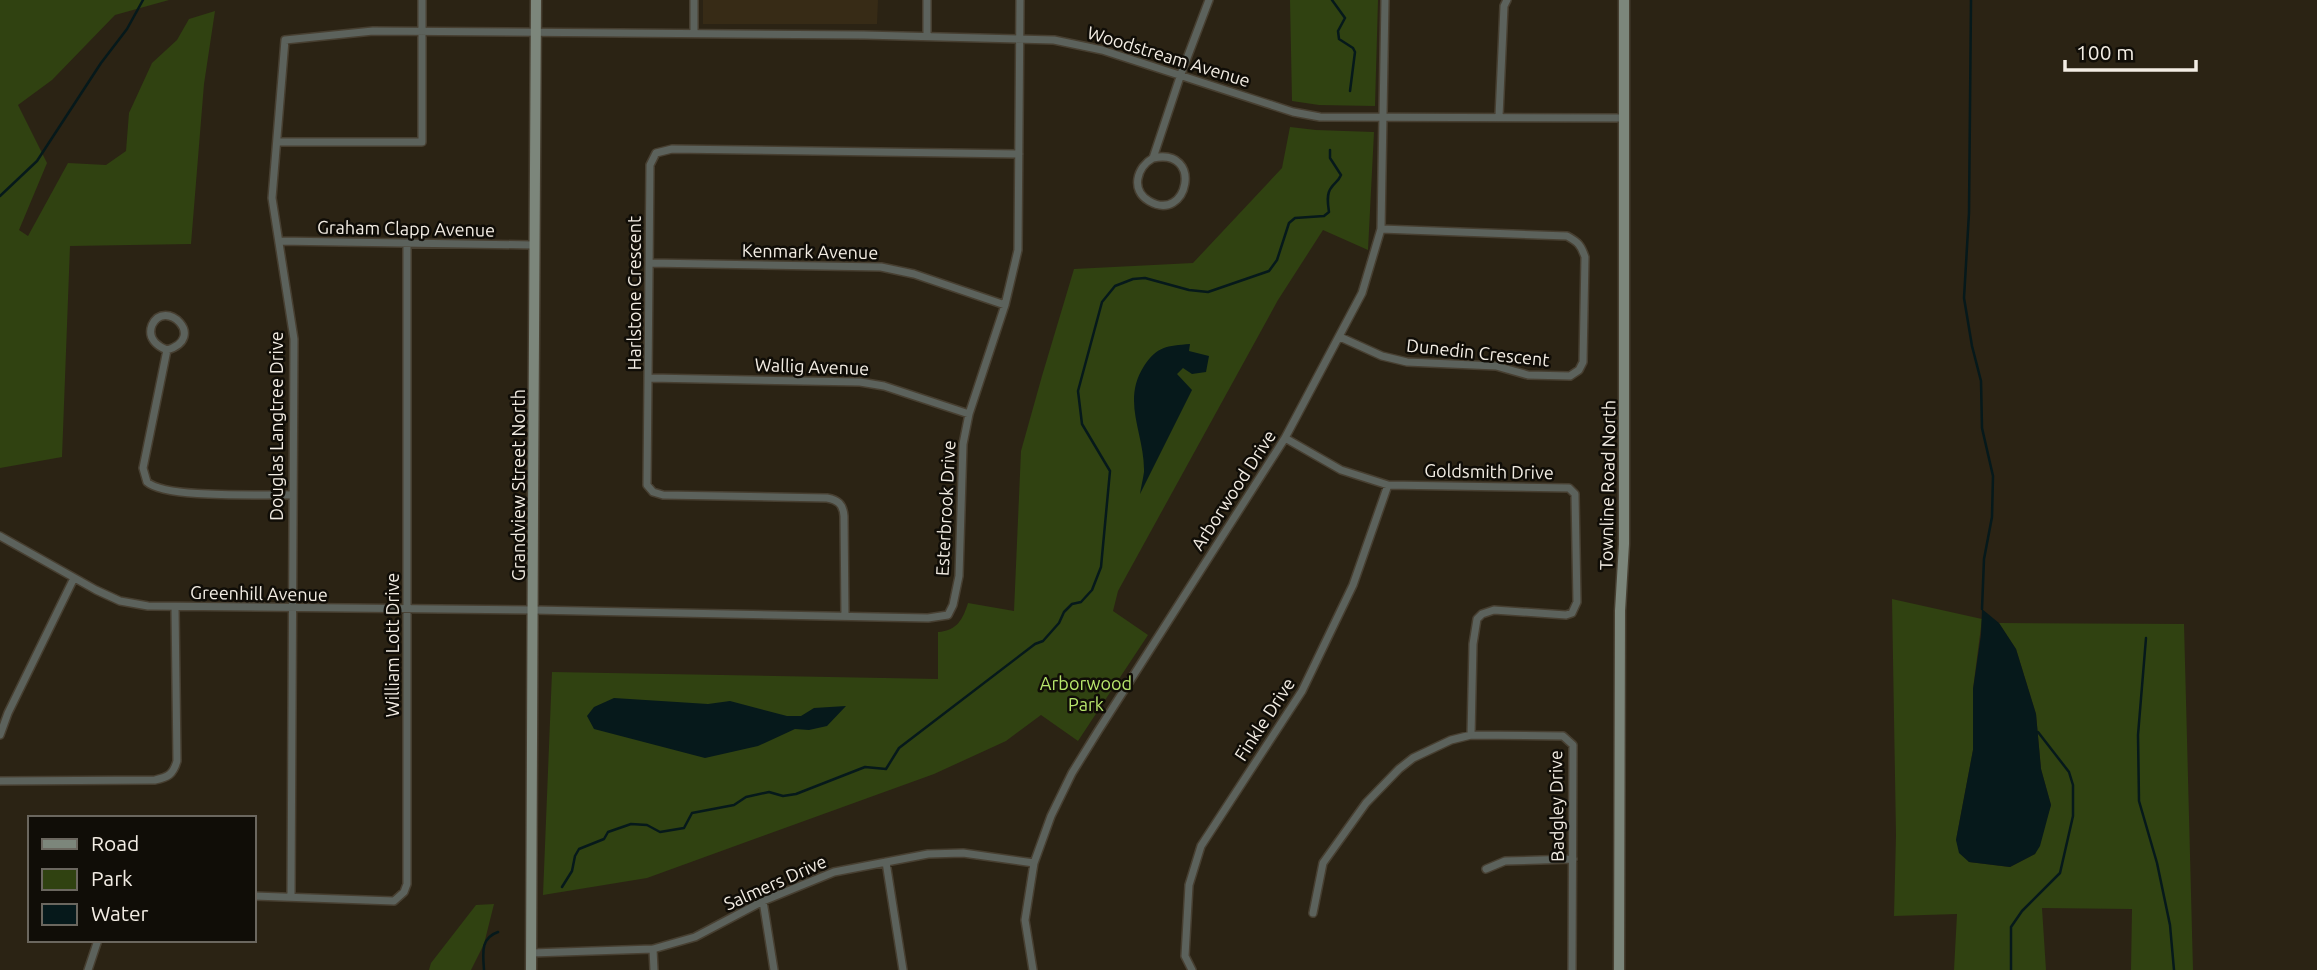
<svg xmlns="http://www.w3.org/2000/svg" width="2317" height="970" font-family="Ubuntu,sans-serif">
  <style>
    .built { fill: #372b16 }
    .green { fill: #304211 }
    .water { fill: #06191b }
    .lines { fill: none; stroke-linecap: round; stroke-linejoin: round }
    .stream { stroke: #06191b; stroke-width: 2.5 }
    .street-casing { stroke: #473f31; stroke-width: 10 }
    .secondary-casing { stroke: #473f31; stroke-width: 13 }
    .street { stroke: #5c625c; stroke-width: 7 }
    .secondary { stroke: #7c867b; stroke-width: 10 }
    .labels { text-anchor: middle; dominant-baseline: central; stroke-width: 5; stroke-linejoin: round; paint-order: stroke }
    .street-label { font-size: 18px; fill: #f3ede4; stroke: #100d07 }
    .park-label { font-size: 18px; fill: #b7e56c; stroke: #100d07 }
  </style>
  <rect width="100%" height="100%" fill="#2b2314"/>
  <!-- built -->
  <path class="built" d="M703,0H878L877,24H703Z"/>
  <!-- green -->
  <path class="green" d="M0,0H169L115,15L52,80L18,105L47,163L19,230L28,236L68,163L106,165L126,151L129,113L152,63L177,40L189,19L215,11L204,84L191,244L70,246L62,457L0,468Z
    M1290,0H1378L1375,106L1319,105L1292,101Z
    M1290,127L1316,130L1374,132L1368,250L1323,230L1278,300L1118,591L1113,611L1148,635L1078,741L1041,715L1006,741L934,774L647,878L543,895L552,672L938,679V632C957,631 963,619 968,603L1014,611L1021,451L1042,376L1074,269L1193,263L1282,168Z
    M1892,599L1982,619L1973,689V750L1956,840L1969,862L2010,867L2035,854L2051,805L2041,769L2036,714L2016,649L1999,623L2184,624L2193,970H2131L2132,909L2042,908L2046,970H1954L1957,914L1894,916L1896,835Z
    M494,904L484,944L471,970H429L431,963L476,905Z"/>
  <!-- water -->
  <path class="water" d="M1190,344L1189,351L1209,356L1206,372L1192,374L1183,368L1177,374L1192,390L1140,494C1141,487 1143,479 1144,472C1145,434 1121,402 1144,366C1157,346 1167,346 1190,344Z
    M1982,609L1999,623L2016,649L2036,714L2041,769L2051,805L2040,846L2035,854L2010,867L1969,862L1959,853L1956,840L1973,750V689L1981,635Z
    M614,698L708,704L730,701L787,716H801L814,708L846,706L827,726L809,730L795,729L758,746L705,758L594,729L587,716L594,707Z"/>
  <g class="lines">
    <!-- stream -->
    <path class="stream" d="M1332,0L1345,18L1338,31L1339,39L1353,48L1355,52L1350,91
      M1971,0L1969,213L1964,298L1972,346L1981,381L1982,428L1993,476L1992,517L1984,559L1982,609
      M0,196L37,161L101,63L127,29L143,0
      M2146,638L2138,735L2139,801L2157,863L2170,925L2174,970
      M562,887L572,871L575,856L579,849L604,839L608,832L631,824L647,825L660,832L684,828L692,813L734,805L746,797L769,792L783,796L796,794L865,767L886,769L899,748L1035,644L1043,641L1059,623L1064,612L1072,604L1081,602L1092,590L1101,567L1110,471L1082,424L1078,391L1102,302L1115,286L1133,279L1145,278L1189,290L1208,292L1269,271L1277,260L1289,223L1295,218L1324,216L1329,212C1328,205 1326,194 1331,188C1335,182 1338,182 1341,175L1330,158V150
      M484,970C483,954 480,938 498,932
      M2011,970V927L2022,911L2060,873L2073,816V785L2069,772L2038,732"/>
    <!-- street casing -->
    <g class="street-casing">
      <path id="street" d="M694,33V0
        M927,36V0
        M1499,116L1504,6L1507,0
        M277,142H422V0
        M1153,158C1204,147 1188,224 1149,201C1130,190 1137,167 1153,158L1181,74L1209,0
        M279,241L533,245
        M650,263L881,267L914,274L1005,305
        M1340,337L1382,356L1407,362L1496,366L1528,375L1570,376L1579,370L1583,362L1585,257C1581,245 1578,242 1567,236L1381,229
        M167,350C157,346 147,338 152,325C165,297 208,338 167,350L143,468L147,482C166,499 263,494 293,495
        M650,378L860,382L884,386L969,414
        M1285,438L1341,470L1388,485L1569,488L1575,494L1577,602L1572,613L1566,615L1494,610L1482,614L1477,619L1473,644L1471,735
        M0,536L96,590L120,601L148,606L534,610L928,618L948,615L953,605L959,576L963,444L969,414L1005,305L1018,250L1020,0
        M845,616L844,516C843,504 838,500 827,498L663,495L653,492L647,485L650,165L656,153L672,149L1019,154
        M0,735L8,713L74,578
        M0,781L155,780C168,777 173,775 177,761L175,607
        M886,862L903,970
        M1486,869L1505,861L1573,859
        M254,896L394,901L404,892L407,884V243
        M291,896L294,339L272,198L285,40L373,31L864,35L1054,40L1102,50L1293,112L1320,117L1624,118
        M763,901L774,970
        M1313,913L1323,863L1366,803L1399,769L1413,758L1451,740L1471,735L1563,736L1573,745L1572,970
        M653,949L654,970
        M531,953L653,949L695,937L763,901L834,872L928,854L963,853L1034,863
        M88,970L98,940
        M1033,970L1025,920L1034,863L1051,816L1072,773L1098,731L1285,438L1362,293L1381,229L1385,0
        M1192,970L1185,956L1189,885L1201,846L1302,691L1353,585L1388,485"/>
    </g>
    <!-- secondary casing -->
    <g class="secondary-casing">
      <path id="secondary" d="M531,970C533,647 533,323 536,0
        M1619,970L1620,611L1624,544V0"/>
    </g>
    <!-- street -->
    <use href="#street" class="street"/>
    <!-- secondary -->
    <use href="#secondary" class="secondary"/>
  </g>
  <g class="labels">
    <!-- street labels -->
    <g class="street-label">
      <text transform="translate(1169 56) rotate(17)">Woodstream Avenue</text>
      <text transform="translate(406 228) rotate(1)">Graham Clapp Avenue</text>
      <text transform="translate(810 251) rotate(1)">Kenmark Avenue</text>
      <text transform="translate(634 293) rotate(-90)">Harlstone Crescent</text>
      <text transform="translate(1478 352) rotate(6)">Dunedin Crescent</text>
      <text transform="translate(812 366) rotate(2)">Wallig Avenue</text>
      <text transform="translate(276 426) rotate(-90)">Douglas Langtree Drive</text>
      <text transform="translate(1489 471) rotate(1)">Goldsmith Drive</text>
      <text transform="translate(518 485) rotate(-90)">Grandview Street North</text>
      <text transform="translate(1607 485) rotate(-89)">Townline Road North</text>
      <text transform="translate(1233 490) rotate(-57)">Arborwood Drive</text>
      <text transform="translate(945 508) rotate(-87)">Esterbrook Drive</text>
      <text transform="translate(259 593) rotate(1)">Greenhill Avenue</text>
      <text transform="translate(392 645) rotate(-90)">William Lott Drive</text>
      <text transform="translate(1264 719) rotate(-57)">Finkle Drive</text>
      <text transform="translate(1556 806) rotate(-91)">Badgley Drive</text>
      <text transform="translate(775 882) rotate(-24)">Salmers Drive</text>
    </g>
    <!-- park labels -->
    <g class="park-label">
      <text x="1086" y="683">Arborwood<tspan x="1086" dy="21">Park</tspan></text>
    </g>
  </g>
  <!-- legend -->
  <rect x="28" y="816" width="228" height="126" fill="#100d07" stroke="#6b675f" stroke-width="2"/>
  <rect x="42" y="839" width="35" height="10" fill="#7c867b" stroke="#6b675f" stroke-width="2"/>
  <text x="91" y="851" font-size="21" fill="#f3ede4">Road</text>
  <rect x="42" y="869" width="35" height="21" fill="#304211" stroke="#6b675f" stroke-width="2"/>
  <text x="91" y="886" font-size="21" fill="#f3ede4">Park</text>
  <rect x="42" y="904" width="35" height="21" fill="#06191b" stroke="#6b675f" stroke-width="2"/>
  <text x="91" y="921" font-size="21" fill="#f3ede4">Water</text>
  <!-- scale -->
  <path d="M2065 60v10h131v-10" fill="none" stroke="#f3ede4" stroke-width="3.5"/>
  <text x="2076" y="60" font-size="21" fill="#f3ede4" stroke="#100d07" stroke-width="5" paint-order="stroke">100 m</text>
</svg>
